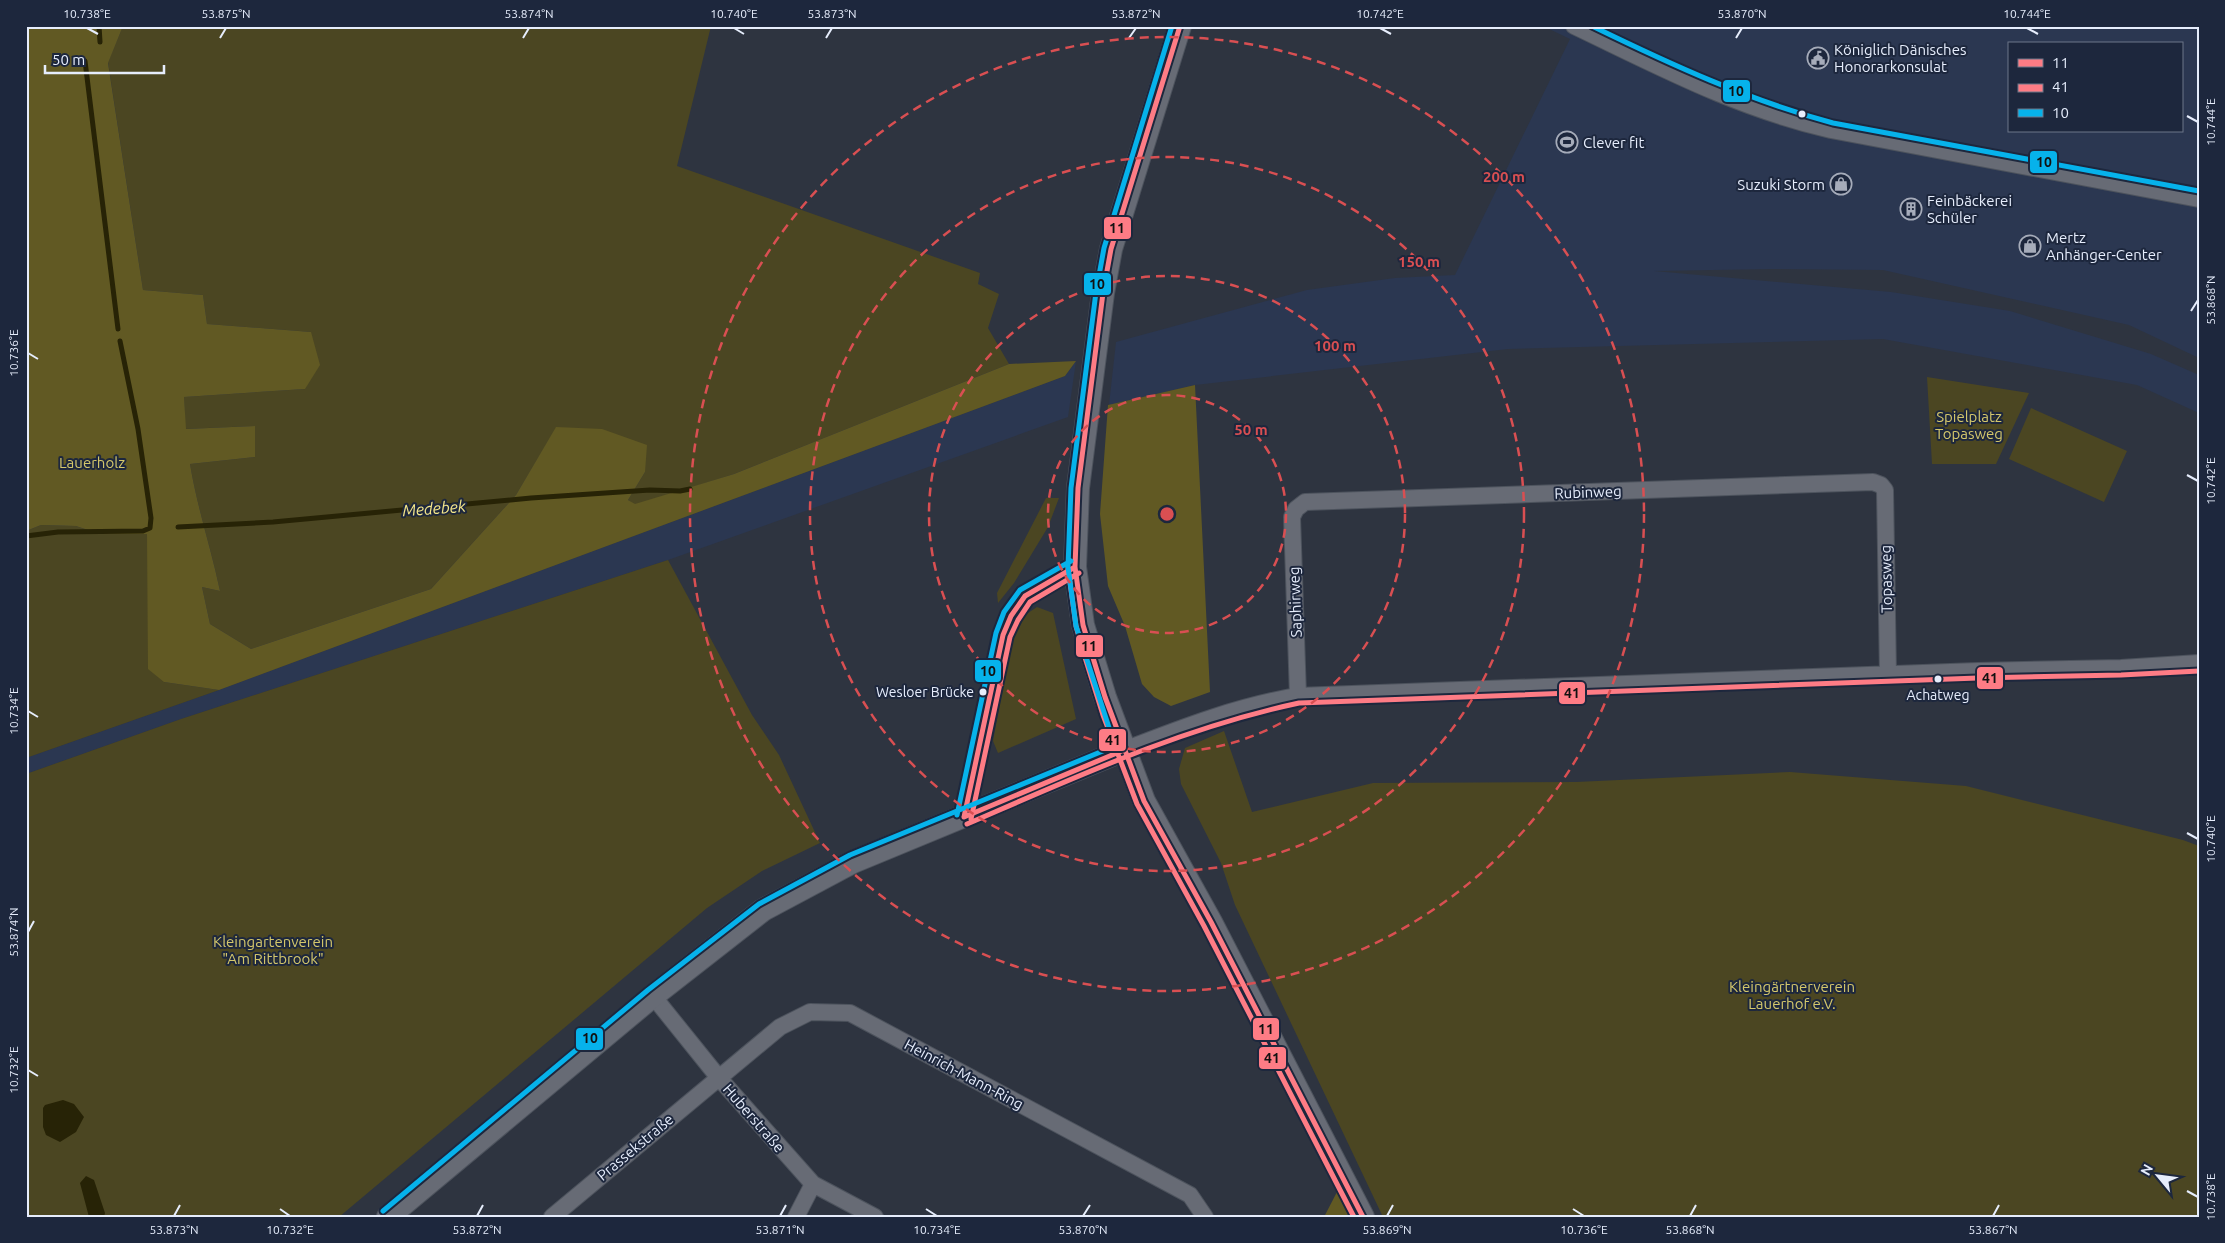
<svg xmlns="http://www.w3.org/2000/svg" width="2225" height="1243" font-family="Ubuntu,sans-serif">
  <style>
    .built { fill: #2b3751; fill-rule: evenodd }
    .green { fill: #4b4622 }
    .forest { fill: #615923 }
    .water { fill: #272306 }
    .lines { fill: none; stroke-linecap: round; stroke-linejoin: round }
    .stream { stroke: #272306; stroke-width: 5 }
    .street-casing { stroke: #4d535d; stroke-width: 18 }
    .secondary-casing { stroke: #4d535d; stroke-width: 24 }
    .street { stroke: #676b75; stroke-width: 16 }
    .secondary { stroke: #676b75; stroke-width: 22 }
    .bus-1-casing { stroke: #1d273d; stroke-width: 9 }
    .bus-2-casing { stroke: #1d273d; stroke-width: 9 }
    .bus-3-casing { stroke: #1d273d; stroke-width: 9 }
    .bus-1 { stroke: #fe7c85; stroke-width: 5 }
    .bus-2 { stroke: #fe7c85; stroke-width: 5 }
    .bus-3 { stroke: #06b2eb; stroke-width: 5 }
    .ticks { fill: none; stroke: #e6edfc; stroke-width: 2 }
    .ring { fill: none; stroke: #d94f52; stroke-width: 2.5; stroke-dasharray: 9 6 }
    .bus-dot { fill: #e6edfc; stroke: #1d273d; stroke-width: 2 }
    .labels { text-anchor: middle; dominant-baseline: central; stroke-width: 4; stroke-linejoin: round; paint-order: stroke }
    .bus-label { font-size: 14px; fill: #e6edfc; stroke: #1d273d; text-anchor: end }
    .poi-label { font-size: 15px; fill: #e6edfc; stroke: #1d273d; text-anchor: start }
    .park-label { font-size: 15px; fill: #d4c76b; stroke: #1d273d }
    .street-label { font-size: 15px; fill: #e6edfc; stroke: #1d273d }
    .water-label { font-size: 16px; font-style: italic; fill: #f5e78a; stroke: #1d273d }
    .centre { fill: #d94f52; stroke: #1d273d; stroke-width: 2.5 }
    .ring-label { font-size: 15px; text-anchor: middle; font-weight: bold; fill: #d94f52; stroke: #1d273d; stroke-width: 4; stroke-linejoin: round; paint-order: stroke }
    .line-badge { stroke: #1d273d; stroke-width: 2 }
    .pale-badge-label { font-size: 14px; text-anchor: middle; font-weight: bold; fill: #111 }
    .neatline { fill: none; stroke: #e6edfc; stroke-width: 2 }
    .ticks-label { font-size: 12px; text-anchor: middle; fill: #e6edfc }
  </style>
  <rect width="100%" height="100%" fill="#2e3440"/>
  <!-- built -->
  <path class="built" d="M1543,26H2199V358L2129,325L1883,270L1771,269L1654,271L1891,292L2010,311L2151,354L2199,375V413L2137,385L1883,339L1508,349L1195,385L1109,405L1116,342L1307,290L1395,278L1455,275L1570,39ZM2009,44H2181V131H2009Z
    M1076,361L1068,417L668,560L181,719L26,774V758L219,690L1065,376Z"/>
  <!-- green -->
  <path class="green" d="M123,26H711L677,166L980,273L978,284L999,294L988,328L1009,364L734,474L635,505L628,500L645,472L556,428L516,495L431,589L251,649L210,624L202,587L220,591C211,548 197,507 190,464L255,457V426L185,429L184,397L305,389L311,332L207,324L203,295L143,290L108,62Z
    M1927,377L2029,393L1996,464H1932Z
    M2031,408L2127,451L2104,502L2009,459Z
    M1046,498H1059L1048,527L1014,583L998,603L997,593Z
    M41,525L76,526L100,534H147L164,682L219,690L26,758V531Z
    M668,560L752,715L779,755L820,843L762,871L707,908L339,1217H26V774L181,719Z
    M1037,607L1053,613L1076,719L998,753L993,741L1012,638L1019,619Z
    M1224,731L1252,812L1373,783L1576,782L1790,772L1966,786L2183,840L2199,846V1217H1383L1235,905L1221,863L1181,784L1179,769L1185,748Z"/>
  <!-- forest -->
  <path class="forest" d="M26,26H123L108,63L143,290L203,295L207,324L311,332L320,365L305,389L184,397L186,429L255,426V457L190,464C197,507 211,548 220,591L202,587L210,624L251,649L431,589L516,495L556,427L602,429L647,445L645,472L628,500L635,504L734,474L1009,364L1076,361L1065,376L219,690L164,682L148,669L147,534H100L76,526L41,525L26,531Z
    M1195,385L1210,692L1171,706L1154,697L1142,684L1125,626L1108,586L1100,514L1108,405Z
    M1337,1192L1349,1217H1324Z"/>
  <!-- water -->
  <path class="water" d="M63,1100L74,1104L84,1117L76,1132L60,1142L46,1135L43,1127V1108L45,1105Z
    M86,1176L94,1180L105,1213L104,1217H89L80,1183Z"/>
  <g class="lines">
    <!-- stream -->
    <path class="stream" d="M99,26L100,42
      M85,61L118,329
      M178,527L273,522L531,498L650,490L680,491L690,489
      M26,536L58,532L143,531L150,528L151,518L138,429L120,341"/>
    <!-- street casing -->
    <g class="street-casing">
      <path id="street" d="M1574,26C1660,67 1736,108 1831,130L2199,199
        M1298,696L1292,517L1296,509L1305,502L1873,482L1881,485L1885,490L1888,675
        M1124,750C1181,728 1237,706 1298,696L1978,671L2121,668L2199,663
        M653,996L719,1078L813,1184L875,1217
        M552,1217L780,1027L810,1012L850,1013L1190,1195L1205,1217
        M796,1217L813,1184"/>
    </g>
    <!-- secondary casing -->
    <g class="secondary-casing">
      <path id="secondary" d="M1180,26L1111,249L1103,293L1078,488L1075,567L1083,625L1105,697L1144,801L1211,922L1363,1217
        M388,1217L653,996L763,910L853,862L1124,750"/>
    </g>
    <!-- street -->
    <use href="#street" class="street"/>
    <!-- secondary -->
    <use href="#secondary" class="secondary"/>
    <!-- bus-1 casing -->
    <g class="bus-1-casing">
      <path id="bus-1" d="M1180,26L1111,249L1103,293L1078,488L1075,567L1083,625L1105,697L1144,801L1211,922L1363,1217
        M964,817L1003,635L1011,616L1025,596L1075,567
        M964,817L1124,750"/>
    </g>
    <!-- bus-2 casing -->
    <g class="bus-2-casing">
      <path id="bus-2" d="M1068,568L1076,626L1083,651L1103,715L1137,804L1204,926L1354,1217
        M971,819L1010,637L1018,620L1030,602L1079,573
        M967,824C1076,777 1182,728 1299,703L1978,678L2121,675L2199,671"/>
    </g>
    <!-- bus-3 casing -->
    <g class="bus-3-casing">
      <path id="bus-3" d="M1592,26C1670,64 1748,100 1833,123L2199,191
        M957,815L996,633L1004,612L1020,590L1071,561
        M383,1211L648,990L759,904L850,855L1115,746L1076,626L1068,567L1071,488L1096,292L1104,248L1172,26"/>
    </g>
    <!-- bus-1 -->
    <use href="#bus-1" class="bus-1"/>
    <!-- bus-2 -->
    <use href="#bus-2" class="bus-2"/>
    <!-- bus-3 -->
    <use href="#bus-3" class="bus-3"/>
  </g>
  <!-- ticks -->
  <path class="ticks" d="M87,28L98,34M734,28L744,34M1380,28L1391,34M2027,28L2038,34M220,38L226,28M523,38L529,28M826,38L832,28M1129,38L1136,28M1736,38L1742,28M2187,116L2198,122M2191,311L2198,300M28,353L38,359M2187,475L2198,481M28,711L38,717M2187,833L2198,839M28,932L34,921M28,1070L38,1076M2187,1191L2198,1197M280,1209L290,1216M926,1209L937,1216M1573,1209L1584,1216M174,1216L180,1205M477,1216L483,1205M780,1216L786,1205M1083,1216L1090,1205M1387,1216L1393,1205M1690,1216L1696,1205M1993,1216L1999,1205"/>
  <!-- distance rings -->
  <g class="ring">
    <circle cx="1167" cy="514" r="119"/>
    <circle cx="1167" cy="514" r="238"/>
    <circle cx="1167" cy="514" r="357"/>
    <circle cx="1167" cy="514" r="477"/>
  </g>
  <!-- icons -->
  <defs>
    <g id="civic-ring" transform="scale(1.125)"><circle r="9.5" fill="#1d273d" stroke="#a6acba" stroke-width="1.5"/><path d="M-.6-6.5H3V-4.5H.6V-3L4-1V1h2V6H-6V1h2V-1L-.6-3ZM-1.2 2.5V6h2.4V2.5Z" fill="#a6acba"/></g>
    <g id="stadium-ring" transform="scale(1.125)"><circle r="9.5" fill="#1d273d" stroke="#a6acba" stroke-width="1.5"/><path d="M0-5a6.5 5 0 1 0 0 10a6.5 5 0 1 0 0-10ZM-3.5-1.8h7v3.6h-7Z" fill="#a6acba"/></g>
    <g id="shop-ring" transform="scale(1.125)"><circle r="9.5" fill="#1d273d" stroke="#a6acba" stroke-width="1.5"/><path d="M-5-2.5h2.3a2.7 3.5 0 0 1 5.4 0H5L5.5 6h-11ZM-1.5-2.5h3a1.5 2.3 0 0 0-3 0Z" fill="#a6acba"/></g>
    <g id="building-ring" transform="scale(1.125)"><circle r="9.5" fill="#1d273d" stroke="#a6acba" stroke-width="1.5"/><path d="M-4-6H4V6H1V3H-1V6H-4ZM-2.5-4.3h1.7v1.8h-1.7ZM.8-4.3h1.7v1.8H.8ZM-2.5-1h1.7V.8h-1.7ZM.8-1h1.7V.8H.8Z" fill="#a6acba"/></g>
  </defs>
  <g fill-rule="evenodd">
    <use href="#civic-ring" x="1818" y="58"/>
    <use href="#stadium-ring" x="1567" y="142"/>
    <use href="#shop-ring" x="1841" y="184"/>
    <use href="#building-ring" x="1911" y="209"/>
    <use href="#shop-ring" x="2030" y="246"/>
  </g>
  <!-- markers -->
  <g class="bus-dot">
    <circle cx="1802" cy="114" r="4.5"/>
    <circle cx="1938" cy="679" r="4.5"/>
    <circle cx="983" cy="692" r="4.5"/>
  </g>
  <g class="labels">
    <!-- bus labels -->
    <g class="bus-label">
      <text x="974" y="692">Wesloer Brücke</text>
      <text x="1938" y="695" text-anchor="middle">Achatweg</text>
    </g>
    <!-- poi labels -->
    <g class="poi-label">
      <text x="1834" y="49">Königlich Dänisches<tspan x="1834" dy="17">Honorarkonsulat</tspan></text>
      <text x="1583" y="142">Clever fit</text>
      <text x="1825" y="184" text-anchor="end">Suzuki Storm</text>
      <text x="1927" y="200">Feinbäckerei<tspan x="1927" dy="17">Schüler</tspan></text>
      <text x="2046" y="237">Mertz<tspan x="2046" dy="17">Anhänger-Center</tspan></text>
    </g>
    <!-- park labels -->
    <g class="park-label">
      <text x="1969" y="416">Spielplatz<tspan x="1969" dy="17">Topasweg</tspan></text>
      <text x="92" y="462">Lauerholz</text>
      <text x="273" y="941">Kleingartenverein<tspan x="273" dy="17">"Am Rittbrook"</tspan></text>
      <text x="1792" y="986">Kleingärtnerverein<tspan x="1792" dy="17">Lauerhof e.V.</tspan></text>
    </g>
    <!-- street labels -->
    <g class="street-label">
      <text transform="translate(1588 492) rotate(-2)">Rubinweg</text>
      <text transform="translate(1886 579) rotate(-91)">Topasweg</text>
      <text transform="translate(1295 602) rotate(-92)">Saphirweg</text>
      <text transform="translate(964 1074) rotate(28)">Heinrich-Mann-Ring</text>
      <text transform="translate(754 1118) rotate(49)">Huberstraße</text>
      <text transform="translate(635 1147) rotate(-40)">Prassekstraße</text>
    </g>
    <!-- water labels -->
    <g class="water-label">
      <text transform="translate(434 508) rotate(-4)">Medebek</text>
    </g>
  </g>
  <circle cx="1167" cy="514" r="8" class="centre"/>
  <g class="ring-label">
    <text x="1504" y="182">200 m</text>
    <text x="1419" y="267">150 m</text>
    <text x="1335" y="351">100 m</text>
    <text x="1251" y="435">50 m</text>
  </g>
  <g class="line-badge">
    <rect x="1722" y="79" width="29" height="24" rx="5" fill="#06b2eb"/>
    <rect x="2029" y="150" width="29" height="24" rx="5" fill="#06b2eb"/>
    <rect x="1103" y="216" width="29" height="24" rx="5" fill="#fe7c85"/>
    <rect x="1083" y="272" width="29" height="24" rx="5" fill="#06b2eb"/>
    <rect x="1075" y="634" width="29" height="24" rx="5" fill="#fe7c85"/>
    <rect x="974" y="659" width="28" height="24" rx="5" fill="#06b2eb"/>
    <rect x="1976" y="666" width="28" height="24" rx="5" fill="#fe7c85"/>
    <rect x="1558" y="681" width="28" height="24" rx="5" fill="#fe7c85"/>
    <rect x="1098" y="728" width="29" height="24" rx="5" fill="#fe7c85"/>
    <rect x="1252" y="1017" width="28" height="24" rx="5" fill="#fe7c85"/>
    <rect x="575" y="1027" width="29" height="24" rx="5" fill="#06b2eb"/>
    <rect x="1258" y="1046" width="29" height="24" rx="5" fill="#fe7c85"/>
  </g>
  <g class="pale-badge-label">
    <text x="1736" y="96">10</text>
    <text x="2044" y="167">10</text>
    <text x="1117" y="233">11</text>
    <text x="1097" y="289">10</text>
    <text x="1089" y="651">11</text>
    <text x="988" y="676">10</text>
    <text x="1990" y="683">41</text>
    <text x="1572" y="698">41</text>
    <text x="1113" y="745">41</text>
    <text x="1266" y="1034">11</text>
    <text x="590" y="1043">10</text>
    <text x="1272" y="1063">41</text>
  </g>
  <!-- border -->
  <rect width="2225" height="1243" fill="none" stroke="#1d273d" stroke-width="55"/>
  <!-- legend -->
  <rect x="2008" y="42" width="175" height="90" fill="#1d273d" stroke="#6d7689"/>
  <rect x="2018" y="59" width="25" height="8" fill="#fe7c85" stroke="#6d7689"/>
  <text x="2052" y="68" font-size="15" fill="#e6edfc">11</text>
  <rect x="2018" y="84" width="25" height="8" fill="#fe7c85" stroke="#6d7689"/>
  <text x="2052" y="92" font-size="15" fill="#e6edfc">41</text>
  <rect x="2018" y="109" width="25" height="8" fill="#06b2eb" stroke="#6d7689"/>
  <text x="2052" y="118" font-size="15" fill="#e6edfc">10</text>
  <!-- north arrow -->
  <g transform="translate(2158 1176) rotate(299)" stroke="#1d273d" stroke-width="4" paint-order="stroke">
  <path d="M0-4L9 19L0 12L-9 19Z" fill="#e6edfc"/>
  <text y="-8" font-size="14" font-weight="bold" text-anchor="middle" fill="#e6edfc">N</text>
  </g>
  <!-- scale -->
  <path d="M45 65v8h119v-8" fill="none" stroke="#e6edfc" stroke-width="2.5"/>
  <text x="52" y="65" font-size="15" fill="#e6edfc" stroke="#1d273d" stroke-width="4" paint-order="stroke">50 m</text>
  <rect x="28" y="28" width="2170" height="1188" class="neatline"/>
  <g class="ticks-label">
    <text x="87" y="18">10.738°E</text>
    <text x="226" y="18">53.875°N</text>
    <text x="529" y="18">53.874°N</text>
    <text x="734" y="18">10.740°E</text>
    <text x="832" y="18">53.873°N</text>
    <text x="1136" y="18">53.872°N</text>
    <text x="1380" y="18">10.742°E</text>
    <text x="1742" y="18">53.870°N</text>
    <text x="2027" y="18">10.744°E</text>
    <text transform="translate(2211 122) rotate(-90)" y="4">10.744°E</text>
    <text transform="translate(2211 300) rotate(-90)" y="4">53.868°N</text>
    <text transform="translate(14 353) rotate(-90)" y="4">10.736°E</text>
    <text transform="translate(2211 481) rotate(-90)" y="4">10.742°E</text>
    <text transform="translate(14 711) rotate(-90)" y="4">10.734°E</text>
    <text transform="translate(2211 839) rotate(-90)" y="4">10.740°E</text>
    <text transform="translate(14 932) rotate(-90)" y="4">53.874°N</text>
    <text transform="translate(14 1070) rotate(-90)" y="4">10.732°E</text>
    <text transform="translate(2211 1197) rotate(-90)" y="4">10.738°E</text>
    <text x="174" y="1234">53.873°N</text>
    <text x="290" y="1234">10.732°E</text>
    <text x="477" y="1234">53.872°N</text>
    <text x="780" y="1234">53.871°N</text>
    <text x="937" y="1234">10.734°E</text>
    <text x="1083" y="1234">53.870°N</text>
    <text x="1387" y="1234">53.869°N</text>
    <text x="1584" y="1234">10.736°E</text>
    <text x="1690" y="1234">53.868°N</text>
    <text x="1993" y="1234">53.867°N</text>
  </g>
</svg>
